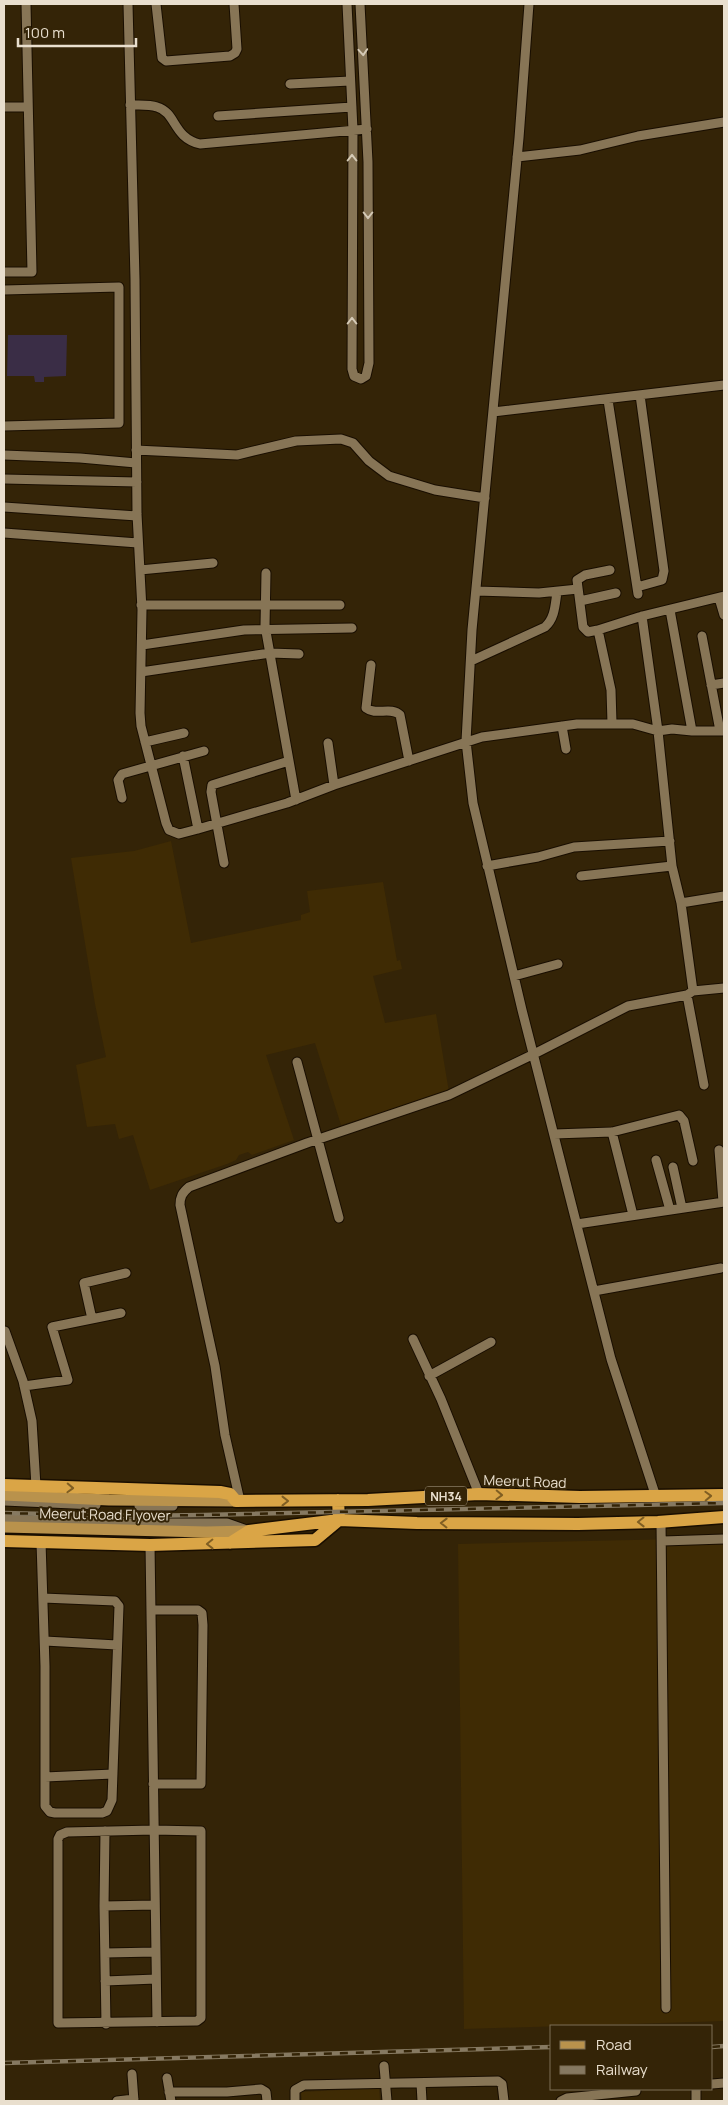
<svg xmlns="http://www.w3.org/2000/svg" width="728" height="2105" font-family="Manrope,sans-serif">
  <style>
    .built { fill: #3f2b04 }
    .green { fill: #3a2d46 }
    .lines { fill: none; stroke-linecap: round; stroke-linejoin: round }
    .minor-casing { stroke: #190e00; stroke-width: 11 }
    .major-casing { stroke: #190e00; stroke-width: 14 }
    .highway-casing { stroke: #190e00; stroke-width: 15 }
    .minor { stroke: #877556; stroke-width: 9 }
    .major { stroke: #b9924c; stroke-width: 11 }
    .highway { stroke: #daa546; stroke-width: 12 }
    .rail-casing { stroke: #867961; stroke-width: 4.5 }
    .rail { stroke: #342407; stroke-width: 2.5; stroke-dasharray: 8; stroke-linecap: butt }
    .oneway { stroke: #d5cab6 }
    .oneway2 { stroke: #7f5e23 }
    .labels { text-anchor: middle; dominant-baseline: central; stroke-width: 4; stroke-linejoin: round; paint-order: stroke }
    .shield { fill: #342407; stroke: #b3a792; stroke-width: 1 }
    .shield-label { font-size: 12px; font-weight: bold; fill: #e9dfce }
    .street-label { font-size: 14px; fill: #e9dfce; stroke: #342407 }
  </style>
  <rect width="100%" height="100%" fill="#342407"/>
  <!-- built -->
  <path class="built" d="M171,841L191,943L301,920V915L310,912L307,891L383,882L397,961L400,960L402,969L373,976L385,1023L436,1014L449,1092L341,1125L315,1043L266,1055L294,1140L252,1155L248,1152L239,1155L236,1160L227,1164L150,1190L133,1135L119,1139L115,1124L87,1127L76,1065L106,1057L95,1004L71,858L134,851Z
    M724,1538V2021L464,2029L458,1544Z
    M379,2088L380,2101H302L301,2092Z"/>
  <!-- green -->
  <path class="green" d="M8,335H67L66,376L44,377V382H35L34,376H7Z"/>
  <g class="lines">
    <!-- minor casing -->
    <g class="minor-casing">
      <path id="minor" d="M128,4L135,279L137,514L142,610L140,713L141,726L166,823L169,830L179,834L198,829L287,803L334,785L482,737L577,724H633L658,731L672,729L692,731H724
        M156,4L162,58L166,61L230,56L235,53L237,49L234,4
        M347,4L353,130L352,369L354,376L361,379L366,376L369,363L368,162L360,4
        M529,4L519,138L472,630L466,741L473,803L522,1010L611,1359L656,1497
        M290,84L350,81
        M130,105C138,105 149,104 157,107C177,113 172,137 200,144L367,129
        M4,107H28
        M218,116L352,107
        M517,157L580,150L638,136L724,122
        M4,272H32L26,4
        M4,290L119,287V423L4,426
        M608,400L638,594
        M493,412L724,385
        M136,450L237,455L296,441L341,439L353,443L369,461L389,476L435,490L485,498
        M4,455L80,458L136,463
        M4,479L137,482
        M4,507L137,516
        M4,533L138,543
        M140,570L213,563
        M610,570L585,575L577,580L583,627L588,632L598,630L642,616L724,596
        M266,573L265,626L296,800
        M637,587L662,580L664,571L640,395
        M476,591L539,593L578,589
        M719,598L724,615
        M580,601L616,593
        M141,605H340
        M670,610L692,731
        M598,630L611,690L612,723
        M702,636L720,731
        M142,645L244,630L352,628
        M471,661L545,627C555,618 555,605 557,592
        M371,665L366,708C376,716 391,706 400,715L409,761
        M141,672L270,653L299,654
        M711,685L724,683
        M562,726L566,749
        M145,742L184,733
        M328,743L334,785
        M183,756L198,829
        M122,798L118,780L122,774L204,751
        M224,863L211,792L212,785L289,761
        M487,866L538,857L574,847L670,841
        M581,876L672,866
        M681,903L724,896
        M514,976L558,964
        M693,991L724,988
        M687,995L704,1085
        M297,1062L339,1218
        M612,1132L633,1215
        M554,1134L612,1132L679,1115L684,1121L693,1161
        M719,1150L723,1202
        M656,1160L670,1210
        M673,1167L682,1208
        M577,1224L724,1202
        M594,1291L721,1268
        M92,1319L84,1283L126,1273
        M5,1331L23,1381L32,1421L36,1486
        M413,1339L441,1399L479,1494
        M429,1376L491,1342
        M24,1386L68,1380L52,1327L121,1313
        M4,1501L96,1505
        M240,1501L225,1435L215,1366L180,1205C180,1197 182,1193 189,1187L307,1143L449,1095L534,1054L628,1006L687,995L693,991L681,903L672,866L658,731L642,616
        M139,1506H173
        M4,1519L114,1523H227L244,1529
        M661,1522L666,2008
        M663,1541L724,1539
        M41,1542L45,1666V1806L50,1812L55,1813H102L107,1811L112,1800L119,1606L115,1601L43,1598
        M150,1545L157,2022
        M151,1610H198L202,1613L203,1625L201,1784H153
        M45,1641L117,1645
        M45,1777L113,1774
        M154,1830L201,1831V2018L197,2021L58,2023V1839L60,1835L67,1832Z
        M105,1831L104,1906L106,2024
        M104,1906L155,1905
        M105,1953L156,1952
        M105,1981L156,1979
        M384,2066L387,2101
        M132,2074L134,2101
        M167,2078L171,2101
        M421,2083L422,2101
        M712,2084L724,2083
        M696,2089V2101
        M169,2092H227L261,2089L266,2092L267,2101
        M117,2101L134,2099
        M295,2101V2090L304,2085L498,2081L502,2084L504,2101
        M561,2101L567,2098L636,2091"/>
    </g>
    <!-- major casing -->
    <g class="major-casing">
      <path id="major" d="M4,1495L109,1500L236,1501
        M4,1527L206,1532L249,1531"/>
    </g>
    <!-- highway casing -->
    <g class="highway-casing">
      <path id="highway" d="M4,1485L220,1492L230,1494L236,1501L368,1500L479,1494L580,1497L724,1495
        M4,1541L150,1545L315,1540L339,1520L338,1500
        M230,1543L249,1531L339,1520L417,1523L578,1524L658,1522L724,1517"/>
    </g>
    <!-- minor -->
    <use href="#minor" class="minor"/>
    <!-- major -->
    <use href="#major" class="major"/>
    <!-- highway -->
    <use href="#highway" class="highway"/>
    <!-- rail casing -->
    <g class="rail-casing">
      <path id="rail" d="M4,1513L130,1516L204,1515L724,1503
        M712,2047L724,2046
        M4,2063L552,2047"/>
    </g>
    <!-- rail -->
    <use href="#rail" class="rail"/>
  </g>
  <!-- one-way arrows -->
  <defs><path id="oneway-chevron" d="M-2-3.5L2.5 0L-2 3.5" fill="none" stroke-width="1.6" stroke-linecap="round" stroke-linejoin="round" transform="scale(1.25)"/></defs>
  <g class="oneway">
    <use href="#oneway-chevron" transform="translate(363 52) rotate(86)"/>
    <use href="#oneway-chevron" transform="translate(352 158) rotate(-90)"/>
    <use href="#oneway-chevron" transform="translate(368 215) rotate(90)"/>
    <use href="#oneway-chevron" transform="translate(352 321) rotate(-90)"/>
  </g>
  <g class="oneway2">
    <use href="#oneway-chevron" transform="translate(70 1488) rotate(2)"/>
    <use href="#oneway-chevron" transform="translate(499 1495) rotate(2)"/>
    <use href="#oneway-chevron" transform="translate(708 1496) rotate(-2)"/>
    <use href="#oneway-chevron" transform="translate(285 1501)"/>
    <use href="#oneway-chevron" transform="translate(641 1522) rotate(179)"/>
    <use href="#oneway-chevron" transform="translate(444 1523) rotate(-179)"/>
    <use href="#oneway-chevron" transform="translate(210 1544) rotate(179)"/>
  </g>
  <g class="labels">
    <!-- shield labels -->
    <rect class="shield" x="425" y="1486.5" width="42" height="19" rx="4"/>
    <g class="shield-label">
      <text x="446" y="1496">NH34</text>
    </g>
    <!-- street labels -->
    <g class="street-label">
      <text transform="translate(525 1481) rotate(2)">Meerut Road</text>
      <text transform="translate(105 1514) rotate(1)">Meerut Road Flyover</text>
    </g>
  </g>
  <!-- border -->
  <rect width="728" height="2105" fill="none" stroke="#e9dfce" stroke-width="10"/>
  <!-- legend -->
  <rect x="550" y="2025" width="162" height="65" fill="#342407" stroke="#7c6f57"/>
  <rect x="560" y="2041" width="25" height="8" fill="#b9924c" stroke="#7c6f57"/>
  <text x="596" y="2050" font-size="15" fill="#e9dfce">Road</text>
  <rect x="560" y="2066" width="25" height="8" fill="#867961" stroke="#7c6f57"/>
  <text x="596" y="2075" font-size="15" fill="#e9dfce">Railway</text>
  <!-- scale -->
  <path d="M18 38v8h118v-8" fill="none" stroke="#e9dfce" stroke-width="2.5"/>
  <text x="25" y="38" font-size="15" fill="#e9dfce" stroke="#342407" stroke-width="4" paint-order="stroke">100 m</text>
</svg>
